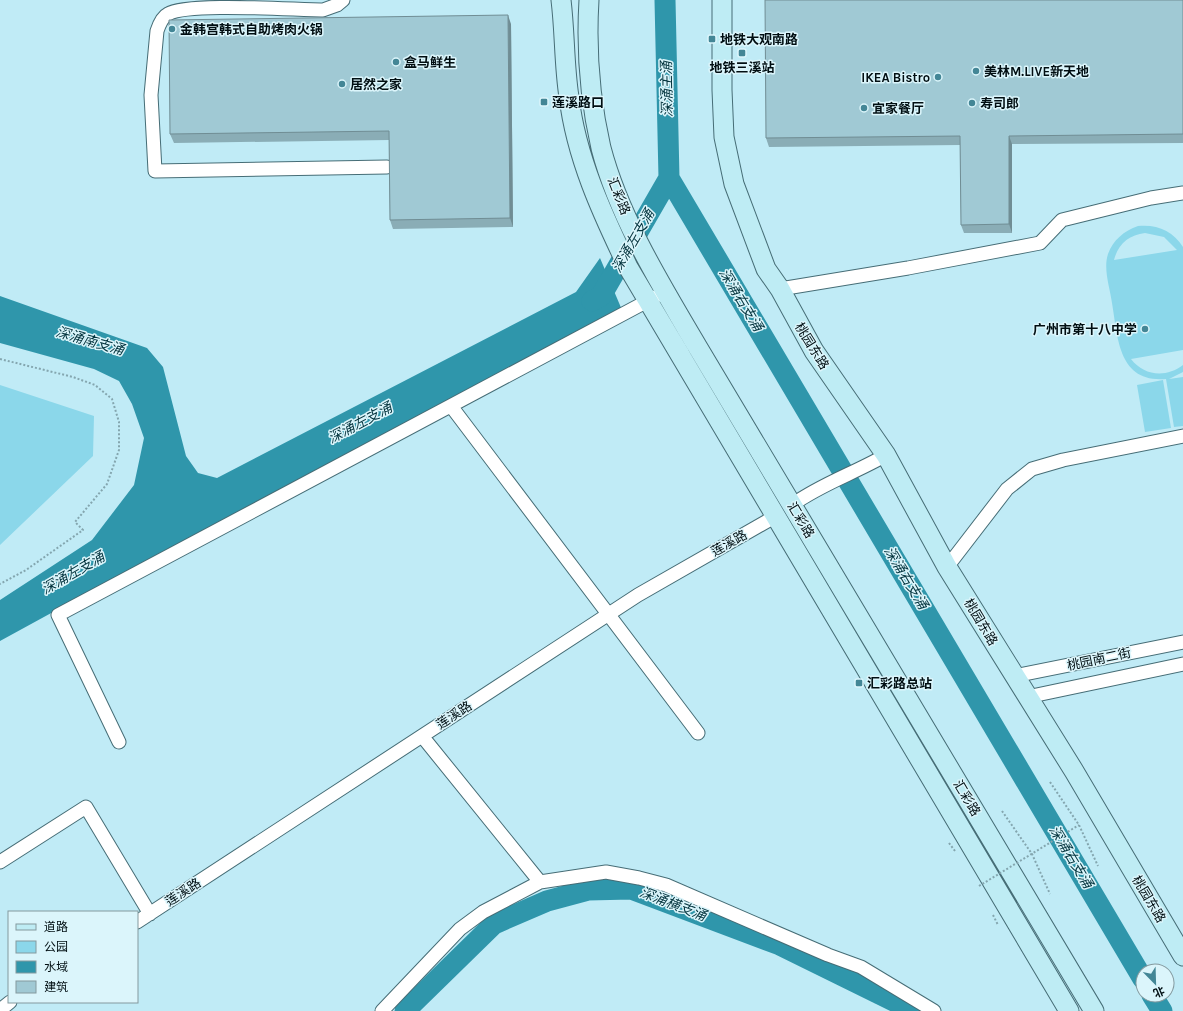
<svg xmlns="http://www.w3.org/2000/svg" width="1183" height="1011" font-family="Karla,'Noto Sans SC',sans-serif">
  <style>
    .green { fill: #8bd7ea; fill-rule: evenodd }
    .water { fill: #2f96ab }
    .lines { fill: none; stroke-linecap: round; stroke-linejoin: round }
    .river { stroke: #2f96ab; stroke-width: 21 }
    .street-casing { stroke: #466d76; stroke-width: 15 }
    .secondary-casing { stroke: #466d76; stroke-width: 21 }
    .path { stroke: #84a6af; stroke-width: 2; stroke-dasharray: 2 2; stroke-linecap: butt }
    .street { stroke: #fff; stroke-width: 13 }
    .secondary { stroke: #beecf4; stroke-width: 19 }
    .path-bridge { stroke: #84a6af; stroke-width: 2; stroke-dasharray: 2 2; stroke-linecap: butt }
    .wall { fill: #8aadb6 }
    .shaded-wall { fill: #708d94 }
    .building { fill: #a0c9d4; stroke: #708d94 }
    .poi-dot { fill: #438696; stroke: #dbf5fb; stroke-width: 1.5 }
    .labels { text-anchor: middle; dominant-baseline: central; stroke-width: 3; stroke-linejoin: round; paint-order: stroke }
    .poi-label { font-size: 13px; font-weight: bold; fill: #010e12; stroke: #dbf5fb; text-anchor: start }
    .street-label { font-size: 13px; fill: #010e12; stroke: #dbf5fb }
    .water-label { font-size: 14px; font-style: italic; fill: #04343e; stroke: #dbf5fb }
  </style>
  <rect width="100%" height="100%" fill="#c0ebf6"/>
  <!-- green -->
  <path class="green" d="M1138,226C1157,224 1173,231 1183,247V350L1131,359C1144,376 1166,378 1183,365V372L1169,379L1183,377V426L1174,427L1166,379C1118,383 1118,338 1112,303C1110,288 1103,269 1108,254C1113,240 1124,231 1138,226ZM1145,233L1164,237L1177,250L1114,260C1118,244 1129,235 1145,233Z
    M1163,380L1171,428L1145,432L1137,385Z
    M0,385L94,416L93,456L0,545Z"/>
  <!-- water -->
  <path class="water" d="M600,258L622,310L150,559L0,641V600L92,540L134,485L144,438L132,404L119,381L94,369L0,343V296L147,348L163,367L186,456L198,473L217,478L576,292Z"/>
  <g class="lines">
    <!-- river -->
    <path class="river" d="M665,0L669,178L1143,979
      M592,301L601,296L669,178
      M1152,995L1162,1011
      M405,1011L494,924L547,901L588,890L631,889L780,945L914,1011"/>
    <!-- street casing -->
    <g class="street-casing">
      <path id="street" d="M343,0L337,5L323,10C295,10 187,2 168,14C162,17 159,25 157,31L151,95L155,171L387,167
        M780,289L908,268L1040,243L1062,220L1151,198L1183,193
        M451,406L698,733
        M792,505C821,484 855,473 886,455
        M947,567L1007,489L1032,469L1063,460L1183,436
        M1014,676L1183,642
        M1027,697L1183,664
        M422,736L540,882
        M119,742L58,615L655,297
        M0,862L86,807L150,914
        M137,922L638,595L776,516
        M0,1010L10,1002
        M382,1011L460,929L483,912L540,882L606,872L639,878L666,885L828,955L861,967L934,1011"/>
    </g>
    <!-- secondary casing -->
    <g class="secondary-casing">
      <path id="secondary" d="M561,0C565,32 564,65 569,97C576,157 602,213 628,267L1069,1011
        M589,0C586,49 590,100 601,148C619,217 661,285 697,346L1094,1011
        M722,0V90L724,137L734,184L766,269L780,289L814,351L886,455L947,567L1074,771L1183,956"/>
    </g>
    <!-- path -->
    <path class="path" d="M0,359L73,377L95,385L112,399L119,422V450L107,484L75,522L83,530L26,570L0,584
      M1050,782L1079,825L1098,866
      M1002,811L1032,854L1050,894
      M949,843L955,851
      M993,915L998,925"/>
    <!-- street -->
    <use href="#street" class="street"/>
    <!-- secondary -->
    <use href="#secondary" class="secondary"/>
    <!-- path-bridge -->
    <path class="path-bridge" d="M979,886L1079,825"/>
  </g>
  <!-- wall -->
  <path class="wall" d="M1183,0V143L1012,144V233H964L961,225L960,145L769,147L766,138Z
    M511,24L513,227L393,229L390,220L389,140L174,143L170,134Z"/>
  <!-- shaded-wall -->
  <path class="shaded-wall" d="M508,15L511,24L513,227L510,218Z
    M1009,136L1012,144V233L1009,224Z"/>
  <!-- building -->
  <path class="building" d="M765,0H1183V134L1009,136V224L961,225L960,136L766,138Z
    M508,15L510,218L390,220L389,131L170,134L169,20Z"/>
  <!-- markers -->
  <g class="poi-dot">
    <circle cx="172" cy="29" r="4"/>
    <rect x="708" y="35" width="8" height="8" rx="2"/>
    <rect x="738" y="49" width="8" height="8" rx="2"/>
    <circle cx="396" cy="62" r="4"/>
    <circle cx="976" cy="71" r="4"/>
    <circle cx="938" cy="77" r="4"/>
    <circle cx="342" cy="84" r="4"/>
    <rect x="540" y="98" width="8" height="8" rx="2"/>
    <circle cx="972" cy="103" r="4"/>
    <circle cx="864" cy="108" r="4"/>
    <circle cx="1145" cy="329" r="4"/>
    <rect x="855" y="679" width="8" height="8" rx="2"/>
  </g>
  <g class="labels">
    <!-- poi labels -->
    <g class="poi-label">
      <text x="180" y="29">金韩宫韩式自助烤肉火锅</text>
      <text x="720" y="39">地铁大观南路</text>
      <text x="404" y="62">盒马鲜生</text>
      <text x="742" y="67" text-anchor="middle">地铁三溪站</text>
      <text x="984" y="71">美林M.LIVE新天地</text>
      <text x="930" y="77" text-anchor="end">IKEA Bistro</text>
      <text x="350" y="84">居然之家</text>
      <text x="552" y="102">莲溪路口</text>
      <text x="980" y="103">寿司郎</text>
      <text x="872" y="108">宜家餐厅</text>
      <text x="1137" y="329" text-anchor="end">广州市第十八中学</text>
      <text x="867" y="683">汇彩路总站</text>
    </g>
    <!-- street labels -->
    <g class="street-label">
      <text transform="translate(619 196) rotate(68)">汇彩路</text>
      <text transform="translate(812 346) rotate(58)">桃园东路</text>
      <text transform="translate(801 520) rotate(59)">汇彩路</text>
      <text transform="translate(729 543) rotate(-29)">莲溪路</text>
      <text transform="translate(981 622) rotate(59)">桃园东路</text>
      <text transform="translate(1099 659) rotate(-12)">桃园南二街</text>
      <text transform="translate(454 715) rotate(-33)">莲溪路</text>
      <text transform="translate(967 798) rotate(59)">汇彩路</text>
      <text transform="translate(183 892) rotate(-33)">莲溪路</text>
      <text transform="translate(1149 899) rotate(59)">桃园东路</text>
    </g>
    <!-- water labels -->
    <g class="water-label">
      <text transform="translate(667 89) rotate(-91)">深涌主涌</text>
      <text transform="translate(633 241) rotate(-60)">深涌左支涌</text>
      <text transform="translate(741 300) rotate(59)">深涌右支涌</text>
      <text transform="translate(90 341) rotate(16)">深涌南支涌</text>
      <text transform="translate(360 423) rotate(-28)">深涌左支涌</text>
      <text transform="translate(73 573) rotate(-30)">深涌左支涌</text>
      <text transform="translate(906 578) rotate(59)">深涌右支涌</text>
      <text transform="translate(1071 857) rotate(59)">深涌右支涌</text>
      <text transform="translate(673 904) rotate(21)">深涌横支涌</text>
    </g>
  </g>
  <!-- legend -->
  <rect x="8" y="911" width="130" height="92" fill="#dbf5fb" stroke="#84999e"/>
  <rect x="16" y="924" width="20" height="6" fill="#beecf4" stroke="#84999e"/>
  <text x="44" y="931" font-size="12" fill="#010e12">道路</text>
  <rect x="16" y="941" width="20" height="12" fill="#8bd7ea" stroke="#84999e"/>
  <text x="44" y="951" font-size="12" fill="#010e12">公园</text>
  <rect x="16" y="961" width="20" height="12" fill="#2f96ab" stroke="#84999e"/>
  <text x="44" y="971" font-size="12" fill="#010e12">水域</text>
  <rect x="16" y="981" width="20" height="12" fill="#a0c9d4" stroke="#84999e"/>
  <text x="44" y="991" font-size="12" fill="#010e12">建筑</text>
  <!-- north arrow -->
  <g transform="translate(1155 983) rotate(157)"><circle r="19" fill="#dbf5fb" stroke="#84999e"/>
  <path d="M0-3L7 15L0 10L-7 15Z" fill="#438696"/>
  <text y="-6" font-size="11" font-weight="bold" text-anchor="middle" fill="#010e12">北</text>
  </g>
</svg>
